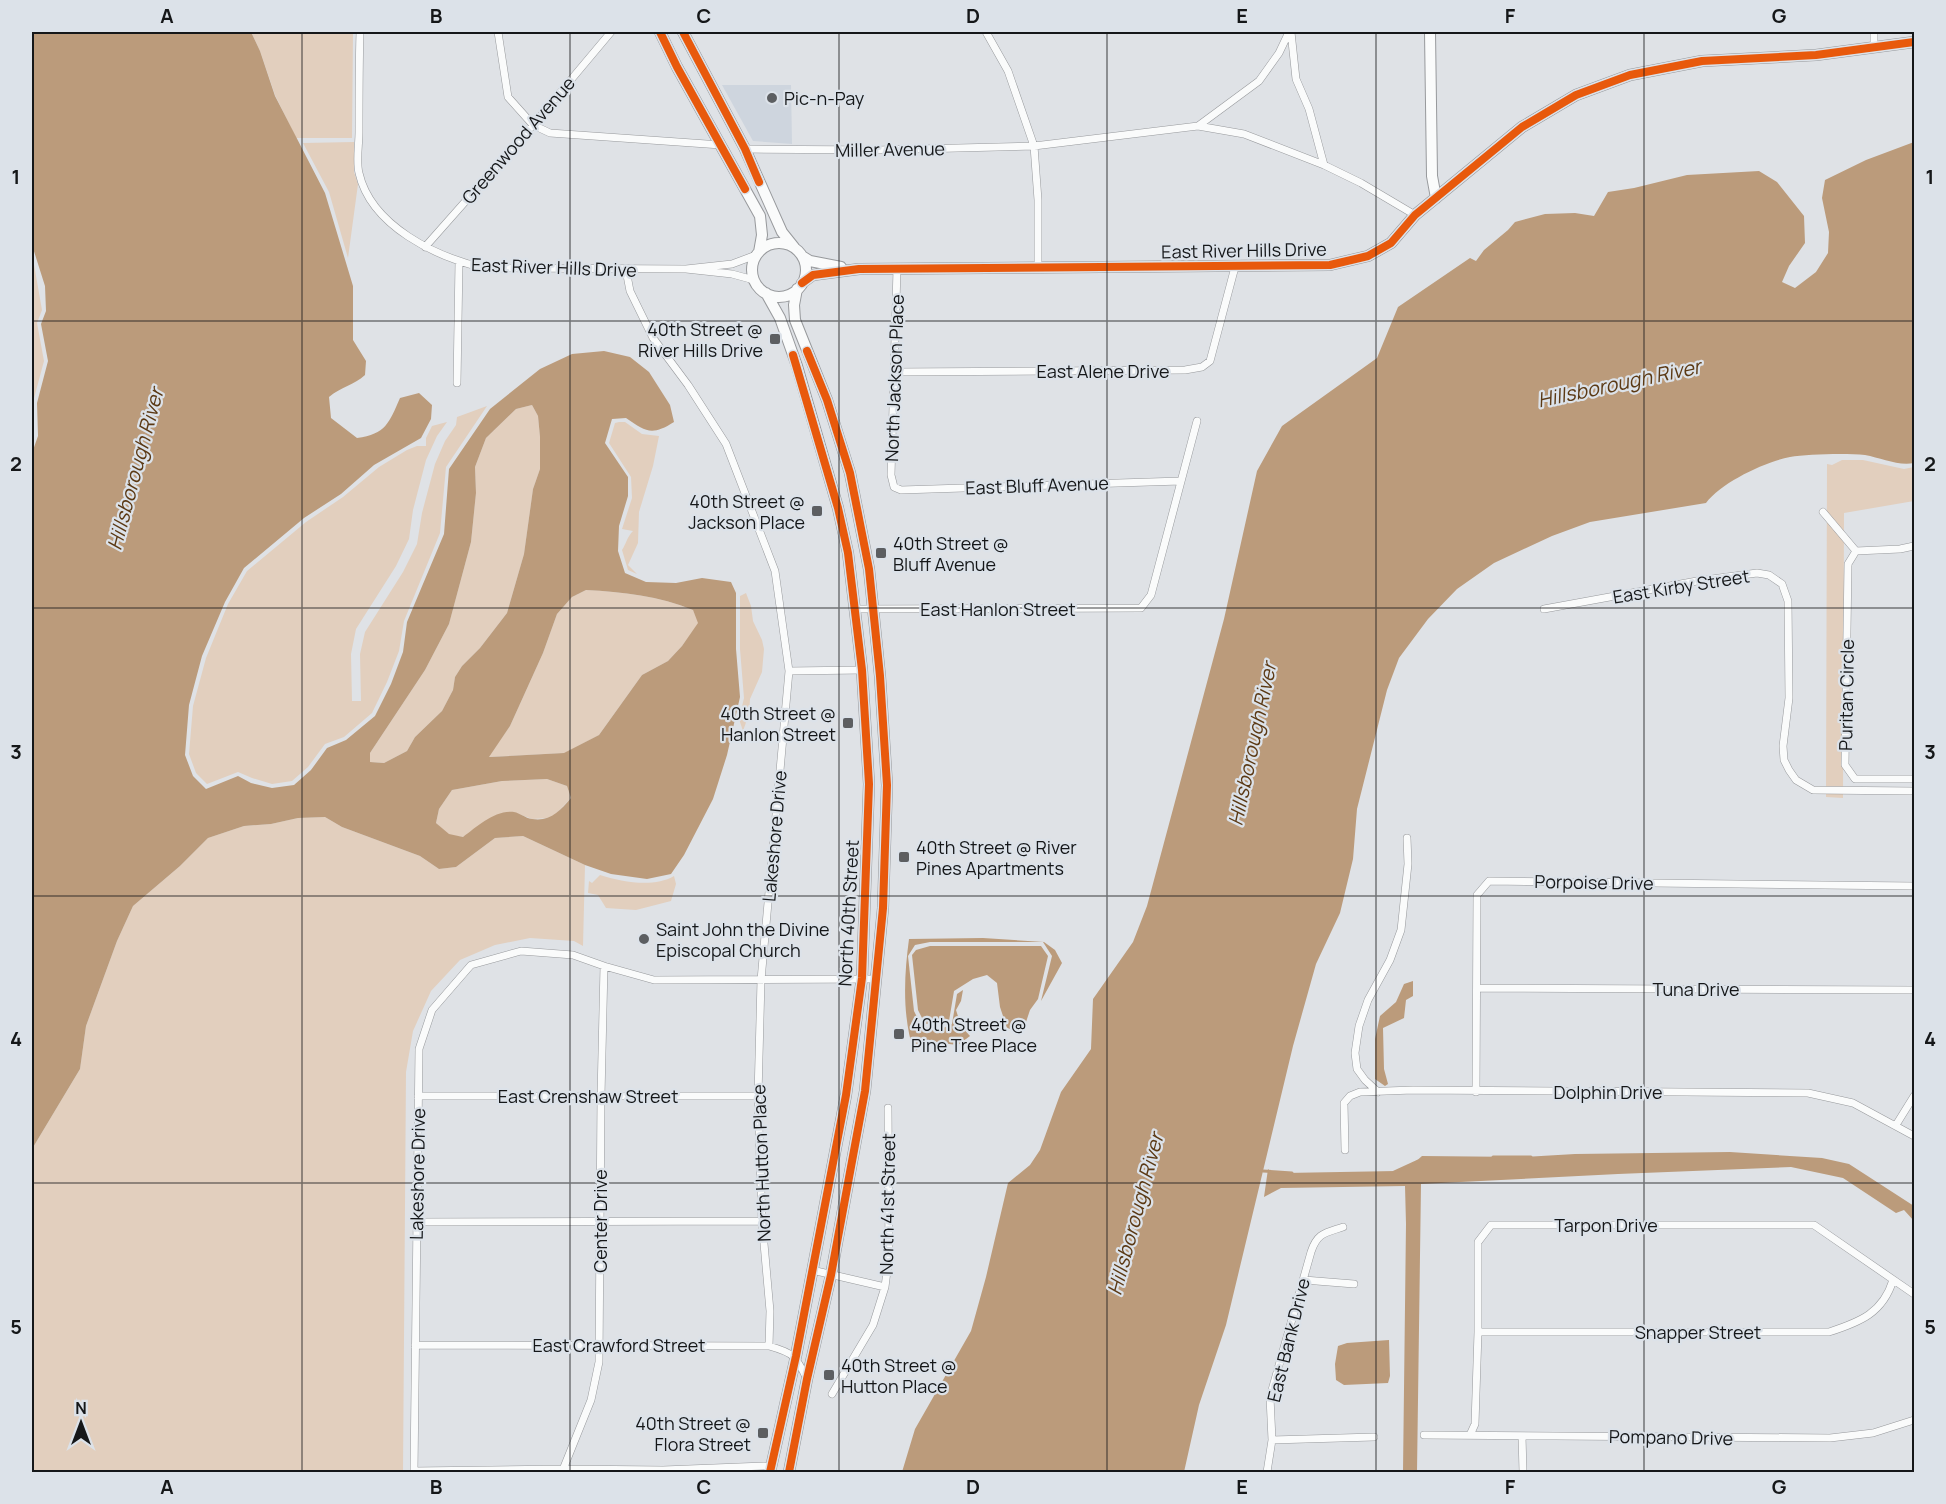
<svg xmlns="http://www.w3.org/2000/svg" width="1946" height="1504" font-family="Manrope,sans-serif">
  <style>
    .built { fill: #ced5de }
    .green { fill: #e2cfbe }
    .water { fill: #bb9b7b; fill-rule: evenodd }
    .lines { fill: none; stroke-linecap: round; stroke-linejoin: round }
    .stream { stroke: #bb9b7b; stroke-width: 3 }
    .street-casing { stroke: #97999c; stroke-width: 8 }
    .secondary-casing { stroke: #97999c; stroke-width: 12 }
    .street { stroke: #fafbfb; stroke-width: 7 }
    .secondary { stroke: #fafbfb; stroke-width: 10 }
    .cycleway-casing { stroke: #dce2e9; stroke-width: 11 }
    .cycleway { stroke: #e8590c; stroke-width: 8 }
    .grid { fill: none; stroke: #151719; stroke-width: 1.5; stroke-opacity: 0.55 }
    .poi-dot { fill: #5c5e61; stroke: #dce2e9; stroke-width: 2 }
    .labels { text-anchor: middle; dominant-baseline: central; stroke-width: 4.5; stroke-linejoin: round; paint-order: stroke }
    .poi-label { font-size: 18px; fill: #151719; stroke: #dce2e9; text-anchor: start }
    .street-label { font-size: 18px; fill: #151719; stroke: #dce2e9 }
    .water-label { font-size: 20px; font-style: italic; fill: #5b3914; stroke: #dce2e9 }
    .neatline { fill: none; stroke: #151719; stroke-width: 2 }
    .grid-label { font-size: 20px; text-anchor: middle; font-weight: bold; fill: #151719 }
  </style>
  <rect width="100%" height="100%" fill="#dfe2e6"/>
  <!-- built -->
  <path class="built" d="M722,85H791L792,144L753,141Z"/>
  <!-- green -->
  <path class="green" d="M251,32H353L352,138H296L275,95L260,51Z
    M354,142V172L358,184L348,258L329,192L303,143Z
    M32,253L42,310L37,323L44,361L33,402L34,435L32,441Z
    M532,405L538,416L540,437V469L533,489L524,554L507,613L480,648L462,666L455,677L453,690L442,711L415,737L407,751L384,763L370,762V753L425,670L449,624L471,542L476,493L475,467L486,438L516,409Z
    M487,406L446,467L440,533L404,621L399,651L387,682L372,713L344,737L325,744L308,767L292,781L272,784L252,778L238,772L207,784L196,773L189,754L193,706L206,658L228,604L247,571L306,522L343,497L379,467L407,450L417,446H426V438L432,426L447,422L437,436L426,460L413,510L409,539L396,566L356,629L351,654L352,701H361L360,654L365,632L403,572L417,544L422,513L435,464L445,441L456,425L457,417Z
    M619,422H625L642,434L659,436L653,466L639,512L638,543L628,565L637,574L628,570L622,550C626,544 627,537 633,531L622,529L632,498L631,477L609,443L615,423Z
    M1842,460H1863L1904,469L1914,467V501L1844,513L1843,798L1826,797L1827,464L1832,465Z
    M586,590C622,592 660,596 693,610L699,623L682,646L668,661L642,675L599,735L565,753L488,757L510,726L543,653L557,614L572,597Z
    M746,593L751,606L753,621L762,640L764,649L762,672L750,699L749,714L743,731L739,719L744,698L740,649V596Z
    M547,779L567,786L571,798L552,818L532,819L513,812L463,837L449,835L436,823L439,809L452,790L502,781Z
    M325,817L342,827L420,856L439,869L456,867L495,838L523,836L585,865L583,946L574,941L530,938L495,945L460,960L431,991L413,1031L406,1072L403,1472H32V1149L80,1069L86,1026L117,941L133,906L180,866L208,838L244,826L271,824L298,818Z
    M600,875C622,882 654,888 674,876L676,884L671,901L636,910L606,908L598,895L588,893L589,881L592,883Z"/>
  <!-- water -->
  <path class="water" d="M32,32H251L260,51L275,96L325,193L353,286V340L366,361L365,375C354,385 341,387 329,397L331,418L357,438C386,434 389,423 400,398L419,393L432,405L431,419L421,438L374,465L341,494L304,518L244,568L225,602L202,656L189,705L185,755L193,776L206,789L238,776L251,783L272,788L294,785L311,770L327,748L346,740L375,716L391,684L403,652L407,622L444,534L449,469L490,409L540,369L572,354L604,351L630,357L649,372L670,405L674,422C652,436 646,432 626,418L612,419L605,443L628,477V496L619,526L618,551L625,573L646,582L676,583L702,578L731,582L736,593V649L740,697L727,755L713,799L684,855L671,874L647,879L611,874L585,865L523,836L495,838L456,867L439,869L420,856L342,827L325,817L298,818L271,824L244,826L208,838L180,866L133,906L117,941L86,1026L80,1069L32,1149V453L38,436L37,403L48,361L41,324L46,311L45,286L32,245ZM532,405L538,416L540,437V469L533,489L524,554L507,613L480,648L462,666L455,677L453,690L442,711L415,737L407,751L384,763L370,762V753L425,670L449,624L471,542L476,493L475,467L486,438L516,409ZM586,590C622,592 660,596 693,610L698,623L682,646L668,661L642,675L599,735L564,753L489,757L510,726L543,653L557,614L572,597ZM547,779L567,786L571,798C560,811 550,822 532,819C525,818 520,813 514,812C494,810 477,827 463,837L449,834L436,823L439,809L452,790L502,781Z
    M1914,142V463C1898,466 1881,458 1865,455C1847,453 1807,454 1790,457C1765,462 1722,482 1706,503L1590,522L1552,536L1494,563L1457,589L1428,619L1399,658L1387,690L1357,809L1353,859L1340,913L1316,964L1293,1046L1226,1325L1199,1405L1184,1472H902L915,1429L971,1331L986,1277L1008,1183L1030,1165L1040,1150L1061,1092L1091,1049L1093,999L1133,942L1147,906L1224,619L1257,471L1282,426L1377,358L1398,307L1470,258L1476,261L1484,250L1508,230L1515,222L1545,214L1575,213L1594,216L1608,192L1634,188L1687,175L1759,171L1777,182L1804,216L1805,243L1789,266L1782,282L1795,288L1816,272L1828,253L1829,232L1822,198L1825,180L1866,160Z
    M983,938L1044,942L1055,950L1062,963L1041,1001L1052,956L1043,942H930L915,945L908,956L914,1011L922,1027L941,1029L952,1024L957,994L963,990L961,1001L956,1010L961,1026L970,1036L958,1045L940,1043L930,1040L914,1052C902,1016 904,976 909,939Z
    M930,946H1041L1048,956L1038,999L1030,1010L1024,1028L1017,1031L1007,1028L1000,1007L997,983L987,975L973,979L954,991L949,1021L941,1024H925L918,1010L912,955L916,950Z
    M1413,981V996L1406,1000L1404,1018L1383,1028L1384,1069L1388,1084L1385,1086L1375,1079V1039L1380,1016L1396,1002L1404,984Z
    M1730,1152L1822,1158L1849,1164L1914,1206V1221L1904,1210L1896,1213L1843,1178L1791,1167L1618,1174L1421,1184L1417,1472H1403L1406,1224L1405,1186L1281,1188L1264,1197L1268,1169L1270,1171L1285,1173L1396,1171L1413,1164L1422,1156L1524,1157L1575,1154Z
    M1389,1340L1390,1376L1388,1383L1344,1385L1336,1380L1335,1364L1338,1346L1347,1343Z"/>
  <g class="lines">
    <!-- stream -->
    <path class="stream" d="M1493,1157H1531
      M1263,1171L1292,1173
      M1394,1172L1418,1161"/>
    <!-- street casing -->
    <g class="street-casing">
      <path id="street" d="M360,32C359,65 359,99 359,132C359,145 356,161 359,173C371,226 436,257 484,268L686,269
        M498,32L508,97L533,125L550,133L721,145
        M986,32L1008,71L1034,146L1038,200V268
        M1291,32L1296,79L1309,109L1324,165L1361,183L1415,215
        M1874,32V48
        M1198,126L1244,134L1324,165
        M745,149L878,150L1034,146L1198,126L1259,81L1279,53L1289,32
        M425,247L533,125L611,32
        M897,269L891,475L894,487L901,490L1181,481
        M626,270L630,291L653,338L688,385L726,444L775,571L789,671L761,980L758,1096L762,1221L770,1311L769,1346
        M754,280L732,274L686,269L732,264L756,255
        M895,372L1185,370L1202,367L1210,361L1235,267
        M457,383L459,262
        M1823,512L1856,551L1900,549L1914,546
        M1856,551L1848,564L1845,765L1855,779H1914
        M855,609L1141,608L1151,595L1197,421
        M1544,609L1697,581L1757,573L1769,575L1782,584L1788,601L1789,698L1783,746L1784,760L1789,770L1796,780L1813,790L1914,791
        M789,671L862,670
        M1478,988L1914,990
        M1378,1092L1365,1080L1357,1069L1355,1053L1359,1026L1368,1000L1390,960L1401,930L1408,864L1407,838
        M1476,1092L1477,895L1489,881L1914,886
        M418,1096H758
        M1896,1125L1914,1096
        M1345,1150L1344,1103L1350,1096L1360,1092L1413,1090L1808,1093L1853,1103L1914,1136
        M416,1222L762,1221
        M812,1270L885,1287
        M1304,1280L1354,1284
        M1478,1332H1829C1860,1322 1883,1313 1893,1280
        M415,1345L769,1346C794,1353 796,1356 807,1379
        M832,1394L873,1325L885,1287L889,1255L888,1108
        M1424,1435L1830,1438L1873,1433L1914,1420
        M1470,1435L1475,1424L1478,1332V1242L1491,1225H1814L1914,1294
        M1522,1436L1523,1472
        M1272,1440L1374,1437
        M414,1471L563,1469L663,1470L764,1466L771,1467
        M414,1472L419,1049L432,1010L471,965L521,951L573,955L604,966L654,980L877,979
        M562,1472L591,1400L599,1362L601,1096L604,966
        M1267,1472L1272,1440L1270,1397L1311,1252C1317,1233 1325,1233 1343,1227"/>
    </g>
    <!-- secondary casing -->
    <g class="secondary-casing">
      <path id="secondary" d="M660,32L677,67L760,216L762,235L759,252
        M683,32L745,149L782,232L794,247
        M1430,32L1432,176L1436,198
        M752 270a27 27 0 1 1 54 0a27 27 0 1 1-54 0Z
        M802,256L810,261L841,267
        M802,283L813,275L859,269L1330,265L1368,256L1391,243L1415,215L1522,127L1576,95L1630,75L1702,61L1816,55L1914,42
        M766,293L780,318L797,366L838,508L848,553L862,670L869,784L862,978L846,1095L796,1356L770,1472
        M789,1472L807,1379L831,1275L865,1091L883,908L887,785L880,676L869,569L850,473L827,400L795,320L794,305L797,289"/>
    </g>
    <!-- street -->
    <use href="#street" class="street"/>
    <!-- secondary -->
    <use href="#secondary" class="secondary"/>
    <!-- cycleway casing -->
    <g class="cycleway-casing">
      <path id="cycleway" d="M660,32L677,67L745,189
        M683,32L745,149L759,182
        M802,283L813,275L859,269L1330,265L1368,256L1391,243L1415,215L1522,127L1576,95L1630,75L1702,61L1816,55L1914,42
        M770,1472L796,1356L846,1095L862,978L869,784L862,670L848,553L838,508L793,355
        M789,1472L807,1379L831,1275L865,1091L883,908L887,785L880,676L869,569L850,473L827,400L807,351"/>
    </g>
    <!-- cycleway -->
    <use href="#cycleway" class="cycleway"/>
  </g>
  <!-- grid -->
  <path class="grid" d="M302,32V1472M570,32V1472M839,32V1472M1107,32V1472M1376,32V1472M1644,32V1472M32,321H1914M32,608H1914M32,896H1914M32,1183H1914"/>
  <!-- markers -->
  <g class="poi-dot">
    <circle cx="772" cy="98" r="6"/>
    <rect x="769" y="333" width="12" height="12" rx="3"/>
    <rect x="811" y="505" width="12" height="12" rx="3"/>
    <rect x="875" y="547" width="12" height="12" rx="3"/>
    <rect x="842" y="717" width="12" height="12" rx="3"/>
    <rect x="898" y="851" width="12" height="12" rx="3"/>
    <circle cx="644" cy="939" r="6"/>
    <rect x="893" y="1028" width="12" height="12" rx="3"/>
    <rect x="823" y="1369" width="12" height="12" rx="3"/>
    <rect x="757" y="1427" width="12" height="12" rx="3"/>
  </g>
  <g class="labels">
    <!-- poi labels -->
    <g class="poi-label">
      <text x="784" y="98">Pic-n-Pay</text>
      <text x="763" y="329" text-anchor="end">40th Street @<tspan x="763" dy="21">River Hills Drive</tspan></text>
      <text x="805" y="501" text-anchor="end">40th Street @<tspan x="805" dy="21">Jackson Place</tspan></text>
      <text x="893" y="543">40th Street @<tspan x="893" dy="21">Bluff Avenue</tspan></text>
      <text x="836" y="713" text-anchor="end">40th Street @<tspan x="836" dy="21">Hanlon Street</tspan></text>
      <text x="916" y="847">40th Street @ River<tspan x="916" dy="21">Pines Apartments</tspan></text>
      <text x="656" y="929">Saint John the Divine<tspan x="656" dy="21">Episcopal Church</tspan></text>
      <text x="911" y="1024">40th Street @<tspan x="911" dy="21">Pine Tree Place</tspan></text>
      <text x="841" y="1365">40th Street @<tspan x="841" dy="21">Hutton Place</tspan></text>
      <text x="751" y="1423" text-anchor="end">40th Street @<tspan x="751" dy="21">Flora Street</tspan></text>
    </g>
    <!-- street labels -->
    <g class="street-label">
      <text transform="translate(518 140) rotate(-49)">Greenwood Avenue</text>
      <text transform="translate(890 149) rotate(-1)">Miller Avenue</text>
      <text transform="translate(1244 250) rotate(-1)">East River Hills Drive</text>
      <text transform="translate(554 267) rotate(2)">East River Hills Drive</text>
      <text x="1103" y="371">East Alene Drive</text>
      <text transform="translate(894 378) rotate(-88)">North Jackson Place</text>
      <text transform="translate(1037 485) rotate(-2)">East Bluff Avenue</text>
      <text transform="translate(1681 586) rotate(-9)">East Kirby Street</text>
      <text x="998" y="609">East Hanlon Street</text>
      <text transform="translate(1846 695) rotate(-89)">Puritan Circle</text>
      <text transform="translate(774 836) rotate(-85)">Lakeshore Drive</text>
      <text transform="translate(1594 882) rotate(1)">Porpoise Drive</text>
      <text transform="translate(848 913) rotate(-87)">North 40th Street</text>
      <text x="1696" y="989">Tuna Drive</text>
      <text x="1608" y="1092">Dolphin Drive</text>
      <text x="588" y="1096">East Crenshaw Street</text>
      <text transform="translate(761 1163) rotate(-92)">North Hutton Place</text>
      <text transform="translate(417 1174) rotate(-89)">Lakeshore Drive</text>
      <text transform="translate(887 1204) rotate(-89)">North 41st Street</text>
      <text transform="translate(600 1221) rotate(-90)">Center Drive</text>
      <text x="1606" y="1225">Tarpon Drive</text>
      <text x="1698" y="1332">Snapper Street</text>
      <text transform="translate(1288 1340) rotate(-76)">East Bank Drive</text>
      <text x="619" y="1345">East Crawford Street</text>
      <text transform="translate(1671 1437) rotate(1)">Pompano Drive</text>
    </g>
    <!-- water labels -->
    <g class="water-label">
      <text transform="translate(1619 383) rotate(-12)">Hillsborough River</text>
      <text transform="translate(135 469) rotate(-75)">Hillsborough River</text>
      <text transform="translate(1252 744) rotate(-78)">Hillsborough River</text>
      <text transform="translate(1135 1214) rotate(-75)">Hillsborough River</text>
    </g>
  </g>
  <!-- border -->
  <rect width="1946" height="1504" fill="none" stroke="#dce2e9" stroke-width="66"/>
  <!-- north arrow -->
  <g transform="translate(81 1423)" stroke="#dce2e9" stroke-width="4.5" paint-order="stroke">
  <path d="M0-4.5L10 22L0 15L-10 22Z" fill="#151719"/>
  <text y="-9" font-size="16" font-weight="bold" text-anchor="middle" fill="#151719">N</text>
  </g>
  <rect x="33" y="33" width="1880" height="1438" class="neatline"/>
  <g class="grid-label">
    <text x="167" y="23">A</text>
    <text x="436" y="23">B</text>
    <text x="704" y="23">C</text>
    <text x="973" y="23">D</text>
    <text x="1242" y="23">E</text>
    <text x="1510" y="23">F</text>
    <text x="1779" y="23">G</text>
    <text x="16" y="184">1</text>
    <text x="1930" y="184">1</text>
    <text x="16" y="471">2</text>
    <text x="1930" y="471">2</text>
    <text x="16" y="759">3</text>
    <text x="1930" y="759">3</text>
    <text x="16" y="1046">4</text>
    <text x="1930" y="1046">4</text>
    <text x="16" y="1334">5</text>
    <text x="1930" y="1334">5</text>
    <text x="167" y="1494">A</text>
    <text x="436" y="1494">B</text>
    <text x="704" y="1494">C</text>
    <text x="973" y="1494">D</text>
    <text x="1242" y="1494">E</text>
    <text x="1510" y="1494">F</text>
    <text x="1779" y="1494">G</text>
  </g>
</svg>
